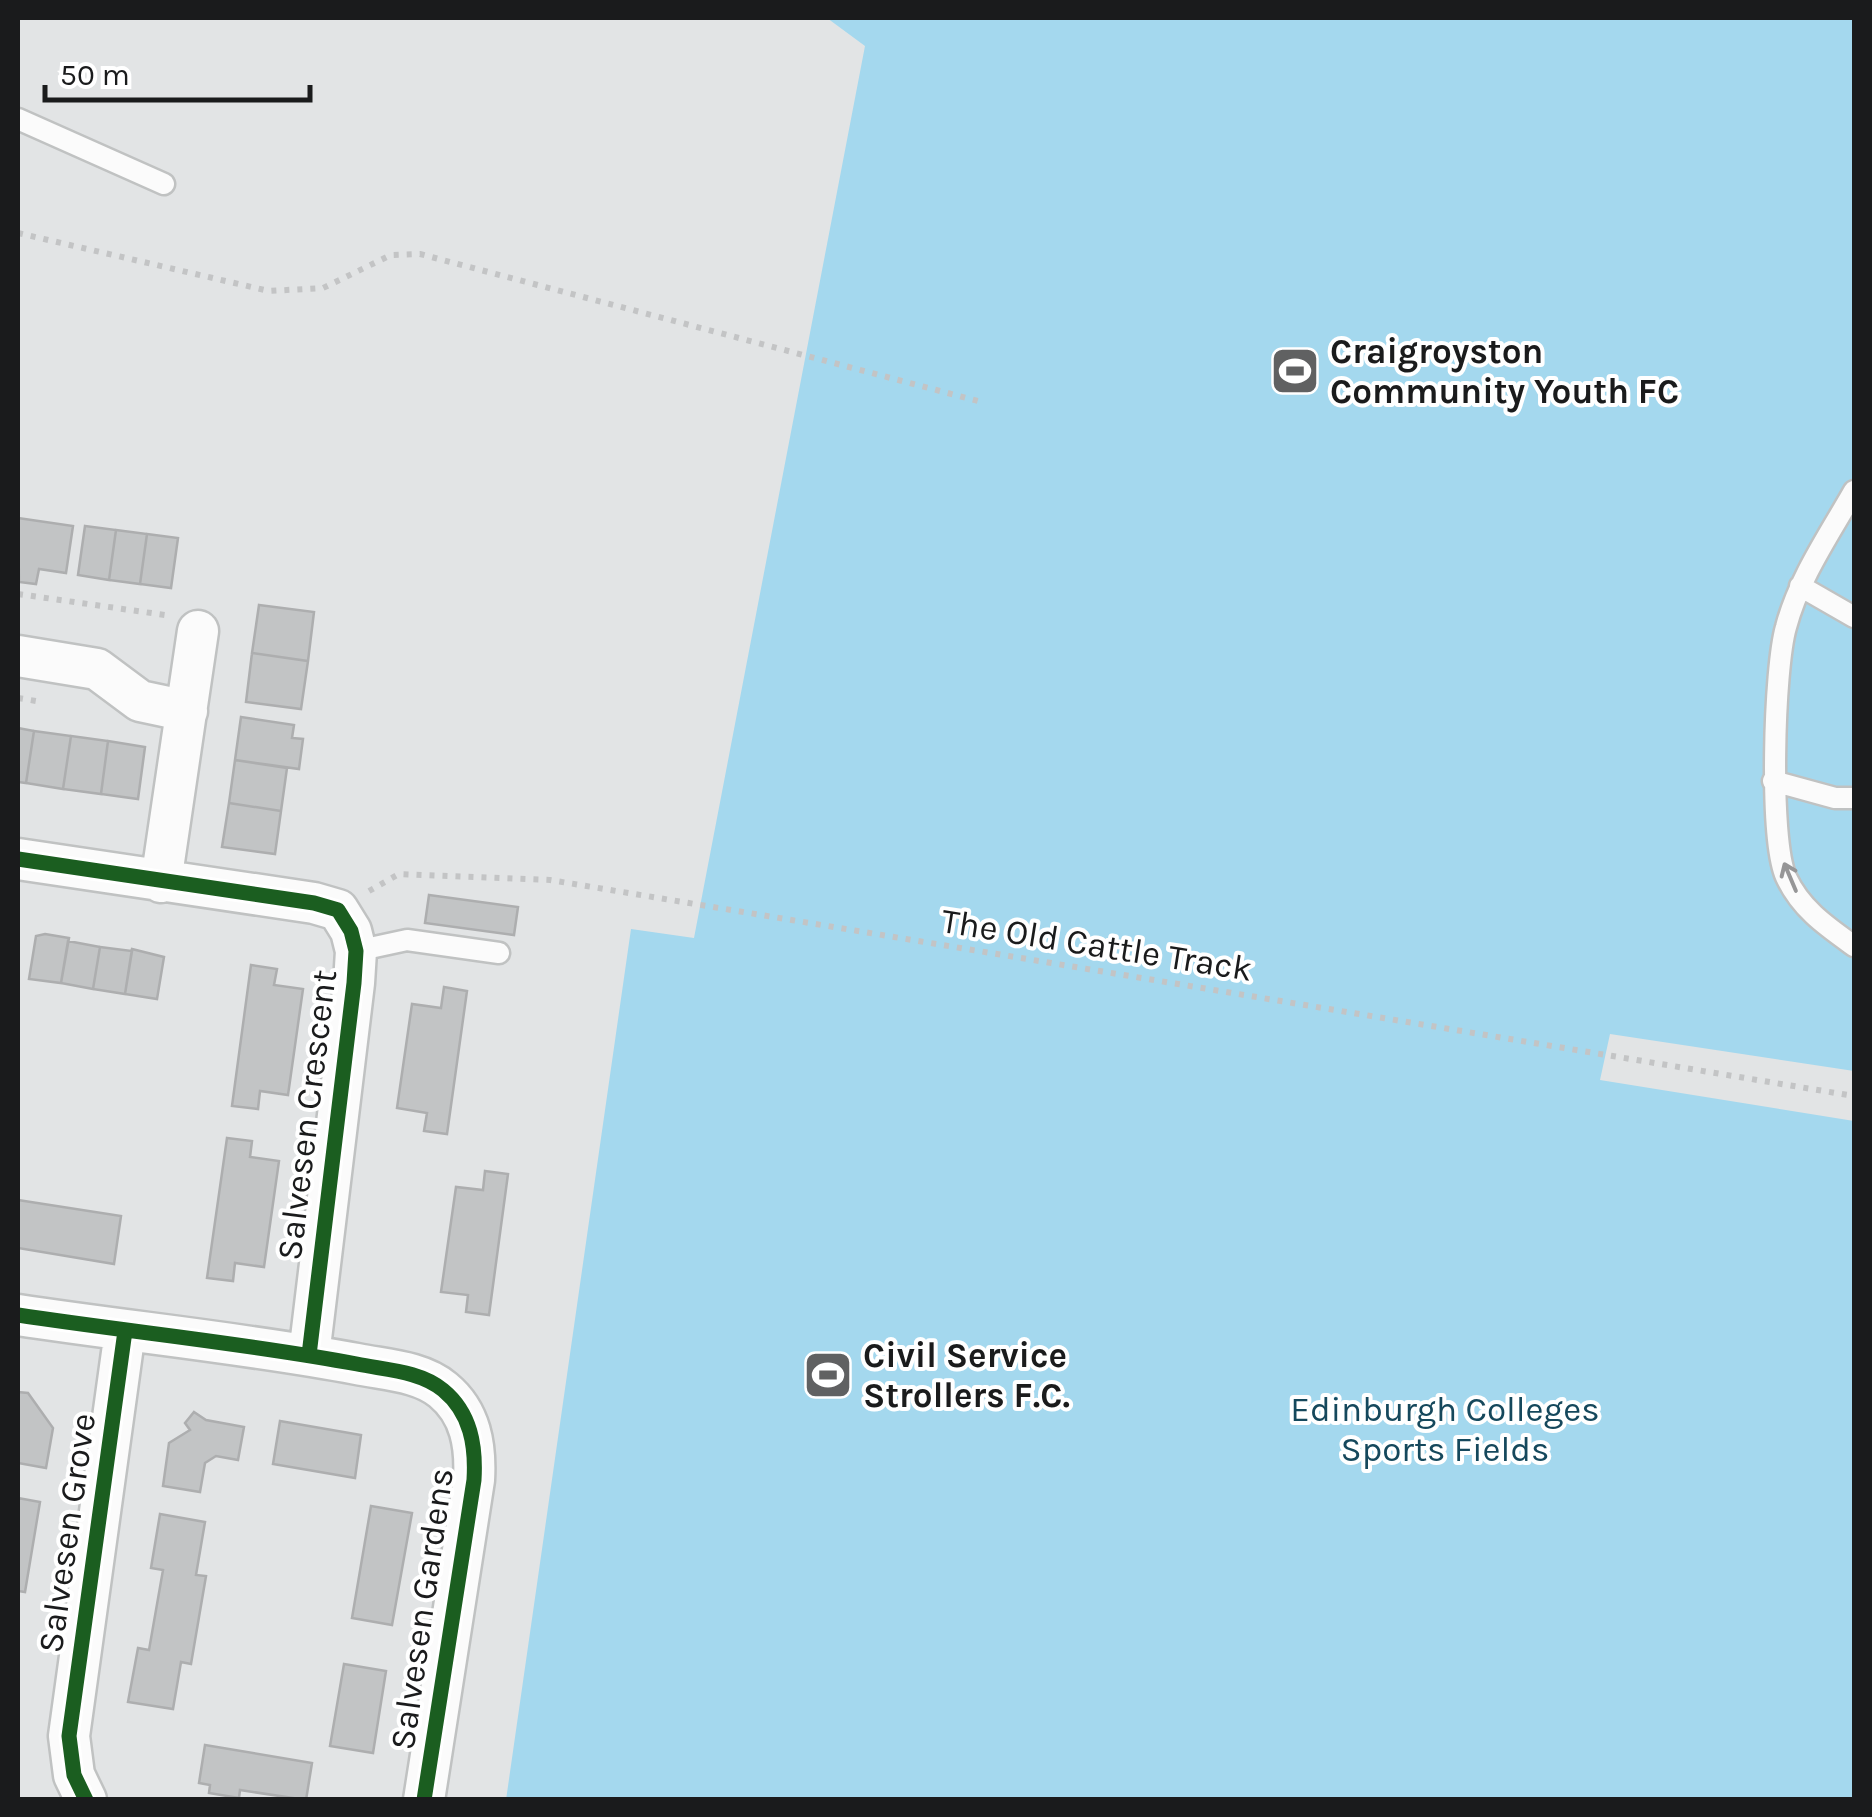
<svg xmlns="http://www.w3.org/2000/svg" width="1872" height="1817" font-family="Karla,sans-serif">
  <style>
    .green { fill: #a4d8ee }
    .building { fill: #c2c4c5; stroke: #adaeaf; stroke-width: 2.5 }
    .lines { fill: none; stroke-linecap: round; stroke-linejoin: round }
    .lane-casing { stroke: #c0c2c2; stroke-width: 25 }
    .street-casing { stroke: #c0c2c2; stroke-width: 45 }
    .path { stroke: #c3c4c5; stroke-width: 6; stroke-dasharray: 5 8; stroke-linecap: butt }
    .lane { stroke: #fbfbfb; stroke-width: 20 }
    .street { stroke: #fbfbfb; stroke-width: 40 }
    .cycleway-casing { stroke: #fff; stroke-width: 21 }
    .cycleway { stroke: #1b5e20; stroke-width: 15 }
    .oneway { stroke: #969697 }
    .labels { text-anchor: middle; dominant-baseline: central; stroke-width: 8; stroke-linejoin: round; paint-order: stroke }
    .poi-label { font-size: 35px; font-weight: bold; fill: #1a1b1c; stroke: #fff; text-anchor: start }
    .street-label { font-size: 35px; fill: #1a1b1c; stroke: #fff }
    .park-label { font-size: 35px; fill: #15485c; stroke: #fff }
  </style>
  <rect width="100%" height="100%" fill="#e2e4e5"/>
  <!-- green -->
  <path class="green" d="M827,18H1854V1071L1610,1034L1600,1080L1854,1121V1799L506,1800L631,929L694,938L865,46Z"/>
  <!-- building -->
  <path class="building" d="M18,518L73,526L66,573L39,569L36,584L19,582Z
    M85,526L116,530L109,580L78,575Z
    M116,530L147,534L140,584L109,580Z
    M147,534L178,538L171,588L140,584Z
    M259,605L314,612L308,661L252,653Z
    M252,653L308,661L301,709L246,702Z
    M241,717L294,725L292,738L303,739L299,769L235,760Z
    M18,728L34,731L26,783L18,782Z
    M34,731L71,736L63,789L26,783Z
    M71,736L108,741L101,794L63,789Z
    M108,741L145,747L138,799L101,794Z
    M235,760L287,768L281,811L229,803Z
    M229,803L281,811L275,854L222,847Z
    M429,895L518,907L514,935L425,923Z
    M45,934L69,938L61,983L29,979L36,936Z
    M68,941L100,947L93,989L61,983Z
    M100,947L132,951L125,994L93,989Z
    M132,949L164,957L157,999L125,994Z
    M251,965L277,969L274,985L303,989L288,1095L260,1091L258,1109L232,1106Z
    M444,987L467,991L447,1134L424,1131L427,1113L397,1108L412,1004L441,1008Z
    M227,1138L252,1141L250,1157L279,1161L264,1267L235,1263L233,1281L207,1278Z
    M485,1171L508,1174L489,1315L466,1312L468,1295L441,1292L456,1187L483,1190Z
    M18,1200L121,1216L114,1264L18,1248Z
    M18,1392L28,1393L53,1428L46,1468L18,1463Z
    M194,1412L206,1420L244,1427L238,1460L216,1456L205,1463L200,1492L163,1486L169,1443L190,1430L185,1423Z
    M280,1421L361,1435L355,1478L273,1464Z
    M18,1498L40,1502L25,1592L18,1591Z
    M371,1506L412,1513L392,1625L352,1618Z
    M160,1514L205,1522L196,1575L206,1576L191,1664L181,1662L173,1709L128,1702L138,1648L149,1650L163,1570L151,1568Z
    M344,1664L386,1671L373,1753L330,1746Z
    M205,1745L312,1763L306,1800L240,1790L239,1798L209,1793L210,1785L199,1783Z"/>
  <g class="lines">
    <!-- lane casing -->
    <g class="lane-casing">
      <path id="lane" d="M18,119L164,184
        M1854,491C1829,535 1799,578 1786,627C1774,668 1769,839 1786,877C1801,909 1826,926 1854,946
        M1800,586L1854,617
        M1773,781L1835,798H1854
        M356,951L407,940L499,953"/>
    </g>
    <!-- street casing -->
    <g class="street-casing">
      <path id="street" d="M18,656L97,669L140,701L187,711
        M18,859L314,903L338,910L351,931L356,951L354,983L309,1355
        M161,882L198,631
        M18,1315C130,1332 245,1343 357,1364C386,1370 420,1371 443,1390C471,1413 476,1446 474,1480L424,1800
        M86,1800L74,1775L69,1736L125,1331"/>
    </g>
    <!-- path -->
    <path class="path" d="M18,233L269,291L323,288L391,255L420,254L978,401
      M18,594L165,615
      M18,698L36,701
      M369,891L399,874L550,880L1854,1096"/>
    <!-- lane -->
    <use href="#lane" class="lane"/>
    <!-- street -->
    <use href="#street" class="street"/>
    <!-- cycleway casing -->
    <g class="cycleway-casing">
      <path id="cycleway" d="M18,859L314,903L338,910L351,931L356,951L354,983L309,1355
        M18,1315C130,1332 245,1343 357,1364C386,1370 420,1371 443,1390C471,1413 476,1446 474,1480L424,1800
        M86,1800L74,1775L69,1736L125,1331"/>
    </g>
    <!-- cycleway -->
    <use href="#cycleway" class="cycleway"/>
  </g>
  <!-- one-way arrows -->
  <defs><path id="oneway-shaft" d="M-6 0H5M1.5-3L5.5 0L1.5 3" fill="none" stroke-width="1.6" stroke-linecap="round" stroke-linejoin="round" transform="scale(2.5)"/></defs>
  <use class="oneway" href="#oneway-shaft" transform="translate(1790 877) rotate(-113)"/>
  <!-- icons -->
  <defs>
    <g id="stadium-square" transform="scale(2.5)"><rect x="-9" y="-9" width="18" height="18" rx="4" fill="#606162" stroke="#fff"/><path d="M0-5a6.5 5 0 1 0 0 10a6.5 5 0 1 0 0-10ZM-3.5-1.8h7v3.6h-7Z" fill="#fff"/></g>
  </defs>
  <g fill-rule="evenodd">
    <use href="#stadium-square" x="1295" y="371"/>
    <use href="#stadium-square" x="828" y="1375"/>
  </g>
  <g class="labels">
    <!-- poi labels -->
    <g class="poi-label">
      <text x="1330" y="351">Craigroyston<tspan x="1330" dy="40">Community Youth FC</tspan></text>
      <text x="863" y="1355">Civil Service<tspan x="863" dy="40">Strollers F.C.</tspan></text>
    </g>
    <!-- street labels -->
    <g class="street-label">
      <text transform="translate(1097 945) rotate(9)">The Old Cattle Track</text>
      <text transform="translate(307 1115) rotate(-83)">Salvesen Crescent</text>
      <text transform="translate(67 1533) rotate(-82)">Salvesen Grove</text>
      <text transform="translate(422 1609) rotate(-82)">Salvesen Gardens</text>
    </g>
    <!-- park labels -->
    <g class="park-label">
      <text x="1445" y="1409">Edinburgh Colleges<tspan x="1445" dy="40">Sports Fields</tspan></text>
    </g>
  </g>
  <!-- border -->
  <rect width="1872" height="1817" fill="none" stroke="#1a1b1c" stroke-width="40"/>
  <!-- scale -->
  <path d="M45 85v15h265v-15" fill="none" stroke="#1a1b1c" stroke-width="5"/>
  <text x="60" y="85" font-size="30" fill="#1a1b1c" stroke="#ffffff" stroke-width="8" paint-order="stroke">50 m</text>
</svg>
